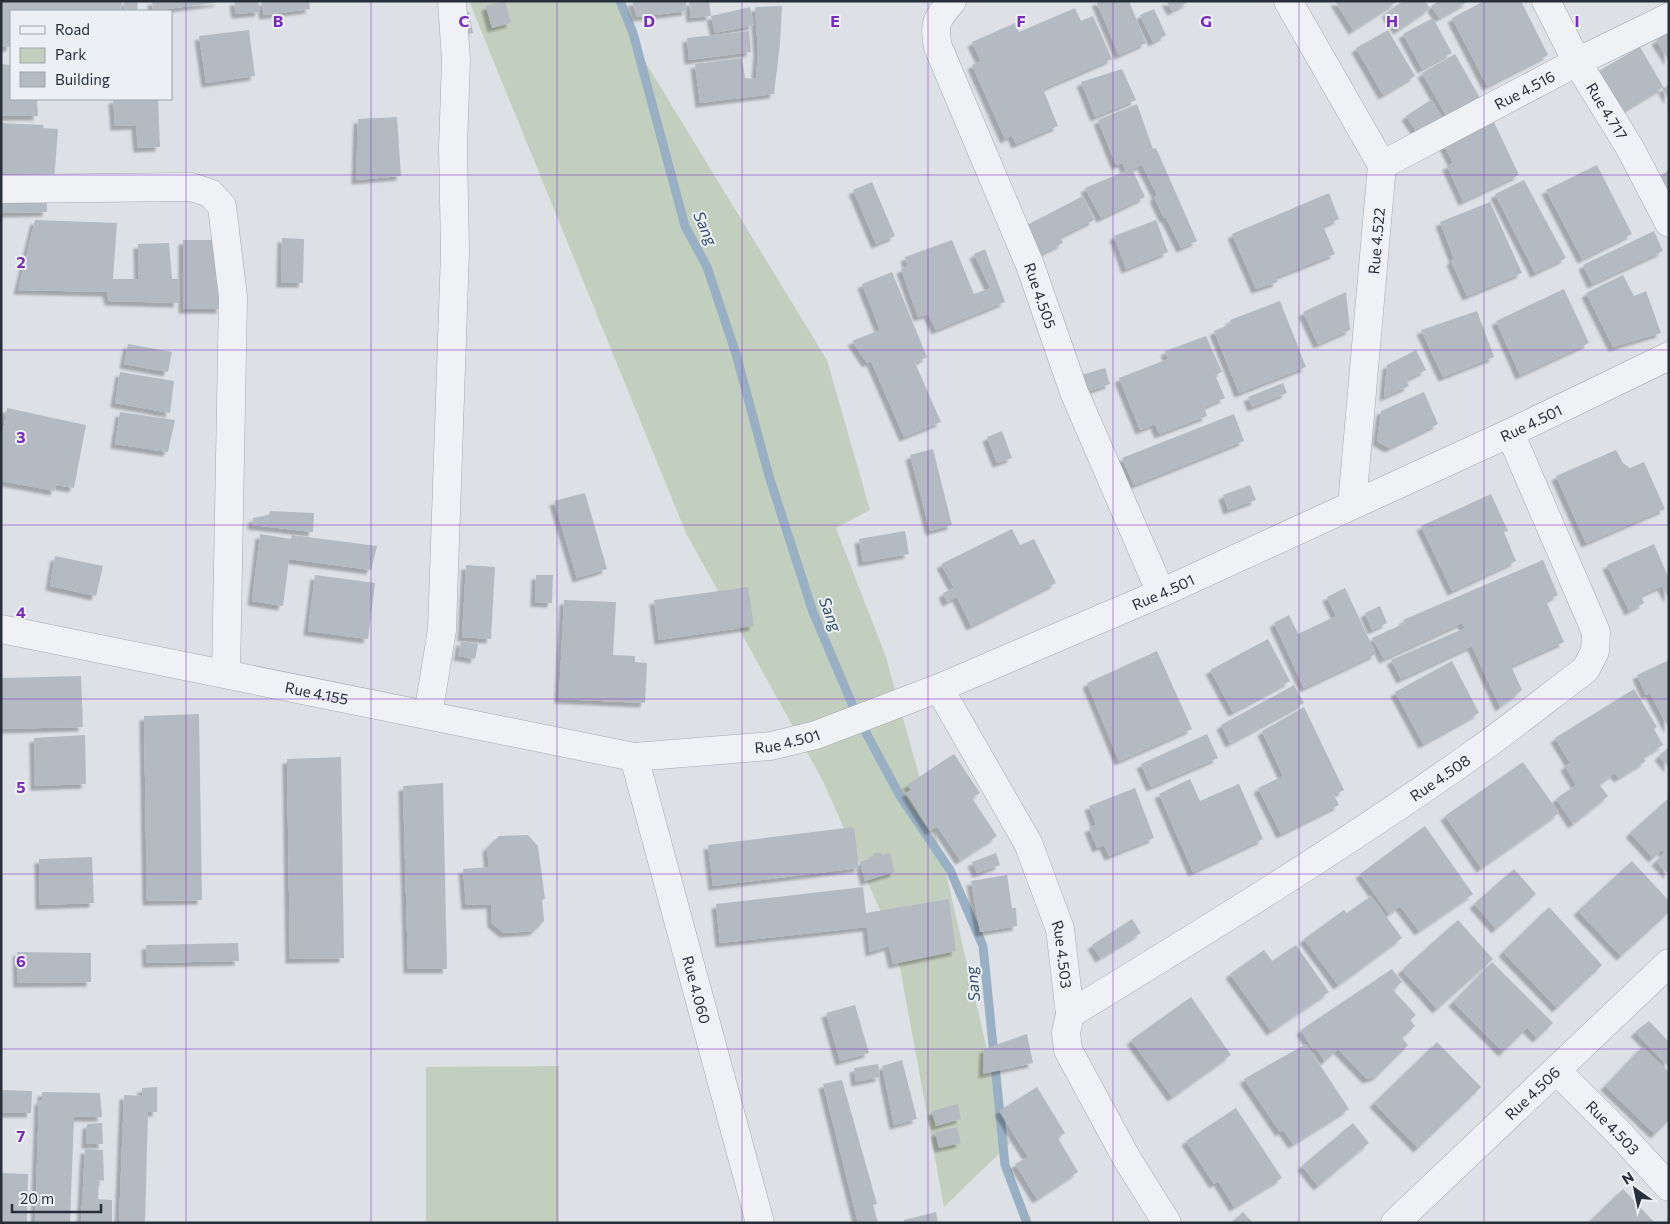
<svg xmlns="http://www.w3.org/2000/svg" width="1670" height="1224" viewBox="0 0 1670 1224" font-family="Commissioner,sans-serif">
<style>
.green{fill:#c3cfbe}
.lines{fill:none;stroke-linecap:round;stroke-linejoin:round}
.stream{stroke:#99b0c4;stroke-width:9}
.building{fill:#b4bac2;filter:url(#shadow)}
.minor-casing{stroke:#a3a8af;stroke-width:29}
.tertiary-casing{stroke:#a3a8af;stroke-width:29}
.minor{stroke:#eff1f5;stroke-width:28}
.tertiary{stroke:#eff1f5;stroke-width:28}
.grid{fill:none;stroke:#7b2cbf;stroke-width:1;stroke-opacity:0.55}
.labels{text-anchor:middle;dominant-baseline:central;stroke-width:4;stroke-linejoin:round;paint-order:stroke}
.street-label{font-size:15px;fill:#272f3b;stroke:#ecf0f4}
.water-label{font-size:16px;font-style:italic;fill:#34506d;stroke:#ecf0f4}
.grid-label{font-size:16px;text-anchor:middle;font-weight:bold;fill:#7b2cbf;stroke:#ecf0f4;stroke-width:4;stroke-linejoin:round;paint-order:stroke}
</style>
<defs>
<filter id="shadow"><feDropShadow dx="-4.5" dy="4.5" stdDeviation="1" flood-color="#0004"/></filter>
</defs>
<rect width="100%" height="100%" fill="#dde1e6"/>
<path class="green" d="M469 1H624L630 37 827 360 870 510 836 528 886 657 944 865 1009 1144 944 1207 896 946 823 781 686 533Z
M559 1066V1223H426V1067Z"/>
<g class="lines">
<path class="stream" d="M620 1 633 33 685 226 707 267 736 354 769 476 813 612 858 718 900 796 950 870 983 946 1005 1165 1027 1223"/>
</g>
<path class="building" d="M1 1H122L121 11H11V47H1Z
M124 1H138L137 11H123Z
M152 1H219V2L153 11Z
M234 1H258L260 12 236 14Z
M261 1H309L310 9 264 15Z
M505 1 511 23 492 28 486 6Z
M632 1H686L687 11 637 17Z
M689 1H709L711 16 691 18Z
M1096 1H1129L1146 43 1119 55Z
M1166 1H1190L1172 11Z
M1335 1H1398L1353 30Z
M1403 1H1425L1430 8 1398 30 1386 13Z
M1439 1H1469L1439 18 1431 6Z
M1484 1H1521L1548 55 1487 86 1452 18Z
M782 6 780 44 774 94 700 103 695 64 742 58 745 78 756 79 758 51 755 7Z
M750 7 754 25 715 33 711 16Z
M1075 8 1081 21 1093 16 1112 59 1043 89 1058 126 1016 144 1012 135 1005 139 972 65 981 61 972 42 1015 23 1019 32Z
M1154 9 1166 35 1153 42 1140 15Z
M469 12 473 33 461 35 457 14Z
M1433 18 1452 53 1422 69 1403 34Z
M249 30 255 76 206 83 199 36Z
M1388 30 1415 76 1383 95 1356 48Z
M749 31 751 52 689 60 687 38Z
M1669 32V61L1656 40Z
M1640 47 1664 88 1669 85V100L1662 88 1615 116 1592 75Z
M1455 54 1480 98 1447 117 1422 73Z
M1 64 11 65V99H37L38 116H1Z
M1122 69 1136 100 1095 117 1081 82Z
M113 99H158L160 147 138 148 136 125 115 126Z
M1431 100 1443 118 1418 134 1406 116Z
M1137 104 1153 149 1156 148 1197 241 1181 248 1166 218H1164L1154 197 1157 195 1142 165 1132 169 1145 197 1101 218 1085 188 1126 171 1123 163 1116 165 1098 120Z
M397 117 401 176 356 180 358 119Z
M1493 120 1519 175 1463 201 1447 166 1453 163 1444 145Z
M1 123 44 125 43 128 58 129 54 182 1 183Z
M1597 165 1632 234 1582 259 1546 190Z
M1669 170V194L1658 177Z
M1524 180 1566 258 1535 273 1495 194Z
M872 182 895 236 876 244 853 190Z
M1 192H47V212L1 213Z
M1329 193 1339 219 1323 226 1335 254 1276 277 1278 282 1256 289 1232 234Z
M1083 196 1094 220 1060 237 1063 243 1041 254 1027 225Z
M1490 202 1522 273 1467 296 1451 261 1454 259 1440 222Z
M35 220 117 223 113 279H139L138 244 169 243 172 279H178V303L109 301 107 292 18 290Z
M1156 220 1168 252 1126 269 1114 236Z
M1654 231 1663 251 1592 284 1583 265Z
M282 238 304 239 303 283H281Z
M183 240H220L221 309H183Z
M952 240 974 294 990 288 974 254 985 249 1005 302 936 330 928 314 918 317 901 269 908 266 905 257Z
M892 272 927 357 915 363 941 422 904 437 871 361 867 363 852 341 880 330 862 284Z
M1623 275 1634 296 1646 291 1661 333 1613 347 1586 293Z
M1564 289 1589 343 1520 375 1496 321Z
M1346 292 1350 330 1318 344 1303 312Z
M1280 301 1306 367 1239 393 1214 331 1231 324 1230 320Z
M1477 311 1494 357 1443 377 1421 330Z
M1206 336 1222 372 1215 375 1225 398 1204 407 1207 416 1159 434 1155 424 1140 430 1119 378 1168 359 1165 351Z
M128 344 172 352 168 372 124 364Z
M1416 350 1426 370 1406 380 1409 386 1384 397 1387 365Z
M1105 368 1110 384 1081 394 1075 377Z
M120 372 174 381 170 413 115 403Z
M1283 383 1287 393 1252 407 1248 397Z
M1424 392 1438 424 1389 448 1377 441 1381 411Z
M7 408 86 425 74 488 56 485 55 491 1 481V442Z
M120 412 175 420 168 452 115 444Z
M1234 414 1244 441 1134 485 1122 458Z
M1002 431 1012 458 997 463 987 437Z
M933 449 952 525 930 531 910 455Z
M1616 450 1623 463 1630 468 1644 462 1665 509 1586 543 1556 476Z
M1250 485 1256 500 1228 510 1223 495Z
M585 493 607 569 577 578 554 501Z
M1491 494 1508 531 1504 532 1516 561 1452 591 1421 526Z
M270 511 314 513 313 532 252 525 253 518 269 515Z
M1012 529 1020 545 1034 539 1056 583 971 626 957 597 947 602 943 593 954 588 941 564Z
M905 531 909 554 863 562 859 539Z
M260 534 291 539 292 535 377 546 371 570 289 559 283 606 252 601Z
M1654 544 1669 579V599L1662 586 1641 595 1644 603 1629 611 1607 565Z
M55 556 103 566 96 596 50 586Z
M1543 560 1558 595 1546 601 1564 642 1511 666 1522 690 1500 707 1472 646 1401 679 1391 660 1465 628 1462 623 1384 659 1372 638 1405 623 1403 620Z
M466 565 495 567 491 639 462 637Z
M315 575 375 583 368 639 308 631Z
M536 575H553L552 603 535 602Z
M748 587 754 626 659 640 654 600Z
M1345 588 1376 654 1304 688 1274 623 1289 615 1298 634 1336 616 1327 597Z
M564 600 616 602 613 655 635 656V662L647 663 645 703 559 699Z
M1380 606 1387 623 1372 630 1365 613Z
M1268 639 1290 681 1233 712 1210 670Z
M461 641 478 644 475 659 458 656Z
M1157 651 1192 729 1119 761 1087 683Z
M1669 660V729L1650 693 1646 695 1637 675Z
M1452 661 1479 713 1423 744 1395 692Z
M81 676 83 727 1 729V678Z
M1294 685 1304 703 1230 743 1221 725Z
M1634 689 1657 727 1654 729 1663 745 1643 757 1646 761 1618 778 1615 773 1599 784 1608 796 1573 824 1556 799 1576 785 1565 766 1570 763 1555 738Z
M1304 707 1344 790 1334 795 1339 805 1281 834 1258 788 1283 776 1262 731Z
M199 714 202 900 147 901 144 716Z
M1207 734 1218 758 1151 787 1141 764Z
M85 735 86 784 35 786 34 738Z
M1669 747V768L1659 756Z
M954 754 980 793 972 798 997 836 960 860 937 826 930 831 906 793 911 790 907 785Z
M341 757 344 958 290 959 287 759Z
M1523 762 1559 813 1481 868 1445 816Z
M1190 779 1200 801 1239 784 1263 839 1193 872 1159 794Z
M443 783 447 969H408L403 786Z
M1135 788 1154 838 1109 856 1104 845 1097 848 1089 828 1096 825 1089 806Z
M1669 798V875L1656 861 1665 853 1662 850 1653 858 1630 833Z
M1425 826 1473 894 1419 931 1400 906 1389 914 1360 874Z
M854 827 859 868 713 886 708 845Z
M528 835 538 846 545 899 542 900 544 921 534 931 504 933 492 923 491 904 466 905 463 869 489 867 487 848 499 836Z
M881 852 882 855 890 853 895 872 865 881 860 862 874 857 873 854Z
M996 853 1000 865 977 873 972 862Z
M92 857 94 903 40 905 39 859Z
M1632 861 1669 901V912L1621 956 1578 911Z
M1514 869 1536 894 1496 929 1474 904Z
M1007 875 1012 908H1016L1017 926 980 932 971 881Z
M863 887 866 913 949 899 956 951 893 964 889 946 870 952 867 927 720 943 716 904Z
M1371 896 1402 938 1338 985 1304 939 1344 910 1347 913Z
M1549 907 1602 965 1557 1008 1503 952Z
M1132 919 1141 933 1100 958 1092 945Z
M1458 920 1493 959 1437 1009 1402 970Z
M238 943 239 961 147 963 146 945Z
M1296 945 1329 992 1271 1031 1230 974 1264 950 1272 961Z
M17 952 91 953V982L18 983Z
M1492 962 1553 1023 1537 1038 1527 1028 1503 1052 1453 1002Z
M1392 969 1402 982 1393 990 1416 1015 1410 1020 1415 1026 1402 1038 1408 1045 1377 1076 1367 1079 1338 1049 1325 1061 1316 1048 1313 1050 1301 1030Z
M1191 997 1231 1055 1172 1097 1131 1040Z
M855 1005 869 1053 840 1061 826 1013Z
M1649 1021 1669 1042V1067L1635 1032Z
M1027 1034 1033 1063 983 1074 984 1049Z
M1437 1042 1481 1087 1418 1148 1374 1103Z
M1306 1044 1349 1109 1293 1144 1283 1130 1280 1132 1244 1079Z
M1642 1047 1669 1072V1120L1655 1134 1605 1086Z
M902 1060 917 1119 894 1125 882 1066Z
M878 1064 880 1077 856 1082 854 1068Z
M842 1080 877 1204 873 1205 878 1223H858L823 1084Z
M157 1087V1112H148L145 1223H119L124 1095 142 1096V1088Z
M1037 1087 1065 1133 1058 1138 1078 1172 1037 1199 1015 1164 1028 1157 999 1111Z
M1 1090 32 1091 31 1113H1Z
M42 1092 100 1093 102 1117H74L70 1223H35L39 1100H42Z
M958 1104 961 1119 936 1126 932 1111Z
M1236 1108 1282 1178 1234 1207 1218 1181 1214 1184 1186 1141Z
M102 1123 103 1144H86L87 1124Z
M1353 1123 1369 1143 1318 1186 1302 1166Z
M957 1127 961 1143 939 1148 935 1132Z
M85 1149 103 1150 104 1181 99 1180 98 1199 112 1200V1223H81Z
M1 1173 28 1174 27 1223H1Z
M1623 1189 1655 1223H1588Z
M936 1212 938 1223H905L904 1220Z
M1243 1212 1253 1223H1231Z"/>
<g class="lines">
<g class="minor-casing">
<g id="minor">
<path id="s1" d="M952 1C937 19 933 23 938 47L1030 265 1074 392 1161 593"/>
<path d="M1288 1 1382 165 1352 505"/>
<path id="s2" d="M1546 1 1577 62 1630 148 1669 223"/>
<path id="s3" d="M1382 165 1577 62 1669 17"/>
<path d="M1 189 191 187 210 193 222 206 233 297 226 674"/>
<path id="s4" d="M939 688 1028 843 1060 929 1070 1014 1066 1033 1068 1050 1127 1159 1167 1223"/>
<path d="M428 715 442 630 455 252 453 148 456 60 452 1"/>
<path id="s5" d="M1070 1014C1207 930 1344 846 1475 753 1513 726 1549 697 1586 669L1595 651 1596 632 1510 433"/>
<path id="s6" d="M1556 1070 1620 1134 1669 1187"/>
<path id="s7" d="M1395 1223 1669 963"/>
</g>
</g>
<g class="tertiary-casing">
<g id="tertiary">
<path id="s8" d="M1 629 634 757 771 746 816 735 939 688 1161 593 1510 433 1669 356"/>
<path id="s9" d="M634 757 760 1223"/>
</g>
</g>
<use href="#minor" class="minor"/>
<use href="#tertiary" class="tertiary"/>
</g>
<path class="grid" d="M186 1V1223M371 1V1223M557 1V1223M742 1V1223M928 1V1223M1113 1V1223M1299 1V1223M1484 1V1223M1 175H1669M1 350H1669M1 525H1669M1 699H1669M1 874H1669M1 1049H1669"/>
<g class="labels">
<g class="street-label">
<text stroke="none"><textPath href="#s3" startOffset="161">Rue 4.516</textPath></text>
<text stroke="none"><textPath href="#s2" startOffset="126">Rue 4.717</textPath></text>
<text transform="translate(1376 241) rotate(-85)">Rue 4.522</text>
<text stroke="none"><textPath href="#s1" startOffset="320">Rue 4.505</textPath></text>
<text stroke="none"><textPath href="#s8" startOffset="1610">Rue 4.501</textPath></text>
<text stroke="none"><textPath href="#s8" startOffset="1205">Rue 4.501</textPath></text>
<text stroke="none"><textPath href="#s8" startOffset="322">Rue 4.155</textPath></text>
<text stroke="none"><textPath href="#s8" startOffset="800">Rue 4.501</textPath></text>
<text stroke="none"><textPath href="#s5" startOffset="439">Rue 4.508</textPath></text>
<text stroke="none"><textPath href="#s4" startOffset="296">Rue 4.503</textPath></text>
<text stroke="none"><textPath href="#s9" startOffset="241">Rue 4.060</textPath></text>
<text stroke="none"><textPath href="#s7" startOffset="189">Rue 4.506</textPath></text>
<text stroke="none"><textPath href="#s6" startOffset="81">Rue 4.503</textPath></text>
</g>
<g class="water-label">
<text transform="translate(706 228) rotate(66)">Sang</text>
<text transform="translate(831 614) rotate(69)">Sang</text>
<text transform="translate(972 984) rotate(-96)">Sang</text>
</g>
</g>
<g class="grid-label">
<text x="278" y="27">B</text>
<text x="464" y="27">C</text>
<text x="649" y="27">D</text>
<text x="835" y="27">E</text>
<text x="1021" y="27">F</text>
<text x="1206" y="27">G</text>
<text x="1392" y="27">H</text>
<text x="1577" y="27">I</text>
<text x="21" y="268">2</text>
<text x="21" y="443">3</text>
<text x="21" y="618">4</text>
<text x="21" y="793">5</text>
<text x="21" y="967">6</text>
<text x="21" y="1142">7</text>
</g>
<rect width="1670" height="1224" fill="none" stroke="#272f3b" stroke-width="5"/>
<rect x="10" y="10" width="162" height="90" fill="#ecf0f4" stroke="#9da3aa"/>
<rect x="20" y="26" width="25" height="8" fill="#eff1f5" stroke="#9da3aa"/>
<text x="55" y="35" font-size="15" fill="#272f3b">Road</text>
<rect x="20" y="48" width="25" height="15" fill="#c3cfbe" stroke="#9da3aa"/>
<text x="55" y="60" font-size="15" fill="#272f3b">Park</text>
<rect x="20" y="72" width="25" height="15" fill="#b4bac2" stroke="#9da3aa"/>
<text x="55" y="85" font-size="15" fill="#272f3b">Building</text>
<g transform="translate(1635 1189) rotate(327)" stroke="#ecf0f4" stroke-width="4" paint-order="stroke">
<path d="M0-4L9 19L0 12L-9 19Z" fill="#272f3b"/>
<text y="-8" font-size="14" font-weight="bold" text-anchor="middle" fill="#272f3b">N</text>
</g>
<path d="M12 1204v8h89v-8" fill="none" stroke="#272f3b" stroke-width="2.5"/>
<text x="20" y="1204" font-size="15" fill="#272f3b" stroke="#ecf0f4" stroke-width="4" paint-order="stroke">20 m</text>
</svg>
